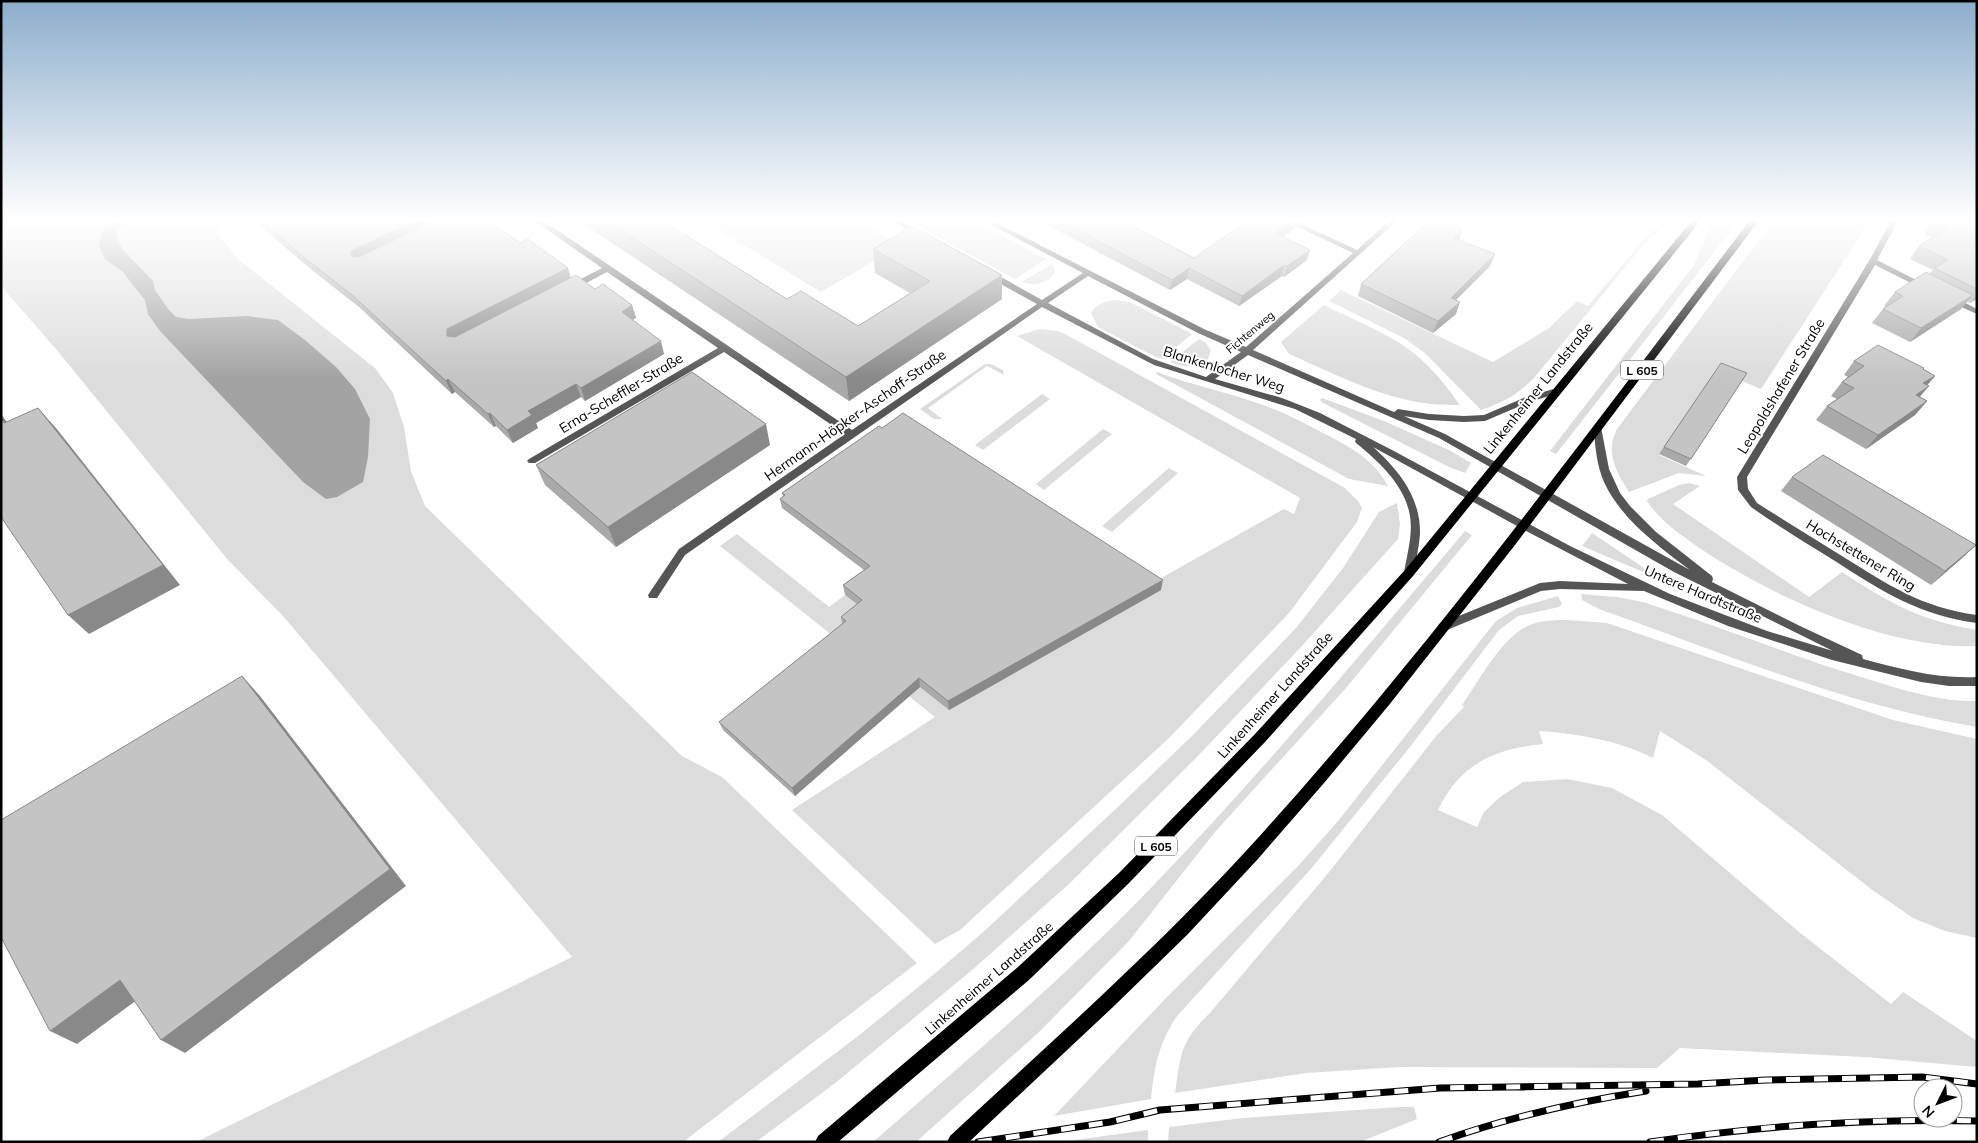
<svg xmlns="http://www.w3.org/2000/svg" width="1978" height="1143" viewBox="0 0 1978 1143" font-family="Mulish,sans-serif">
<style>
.green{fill:#dcdcdc}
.water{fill:#a3a3a3}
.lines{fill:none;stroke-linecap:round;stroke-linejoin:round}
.minor{fill:#555;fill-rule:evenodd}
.primary{fill:#000;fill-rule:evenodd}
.rail-casing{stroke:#000;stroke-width:7}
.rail{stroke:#fff;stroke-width:5;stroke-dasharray:14;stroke-linecap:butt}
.wall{fill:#a9a9a9}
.shaded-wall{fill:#898989}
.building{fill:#c4c4c4;stroke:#898989}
.labels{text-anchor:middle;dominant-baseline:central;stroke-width:4;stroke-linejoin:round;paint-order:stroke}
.far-street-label{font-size:11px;fill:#000;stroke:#fff}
.shield{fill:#fff;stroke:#4c4c4c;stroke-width:1}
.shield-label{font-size:12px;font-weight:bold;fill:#000}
.street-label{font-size:14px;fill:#000;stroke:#fff}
</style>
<rect width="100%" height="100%" fill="#fff"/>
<path class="green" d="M1 219H215L221 237 238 259 375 368 393 393 404 427 411 471 425 506 682 756 722 777 917 963 683 1142H196L572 957 283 616 228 560 56 349 1 286Z
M701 219H855L901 245 821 292Z
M904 219H970L1046 259 1015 279Z
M1664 219H1679L1654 235 1640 249 1534 378C1516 396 1504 402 1481 410L1426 354 1404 338 1329 301 1341 290 1493 362 1549 328 1577 301 1588 306 1653 229H1656Z
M1716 219H1740L1556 454 1550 451 1694 265 1706 236Z
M1775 219H1871L1761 389 1716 370 1659 455 1706 476 1679 473 1629 492C1616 472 1605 452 1617 429Z
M1053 263 1055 272C1049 283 1034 287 1022 282Z
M1117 300 1130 302 1192 334 1162 359 1154 356 1098 327 1091 313C1097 303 1106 301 1117 300Z
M1324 305C1357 322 1398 336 1425 363 1438 375 1449 390 1460 405 1395 407 1347 379 1289 354L1281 342Z
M1039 329 1057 331 1065 334 1345 488 1358 501 1362 508 1357 522 1289 613 1169 738 960 930 935 944 792 810 935 717 720 546 737 534 829 607 845 595 864 609 1154 582 1284 509 1294 514 1300 498 1017 336Z
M1199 339 1206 343 1211 351 1207 361C1194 369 1184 367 1170 362Z
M985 364H991L1003 370 1004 375 987 366 928 408 942 419H934L920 409Z
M1157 372C1194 386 1232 393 1268 407 1288 414 1308 425 1327 435 1352 448 1374 460 1388 486L1349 479 1156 374Z
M1042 394 1050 399 983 450 975 445Z
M1322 398 1384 421 1449 450 1471 463 1465 473 1449 467 1323 403 1320 400Z
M1103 429 1112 434 1044 490 1036 484Z
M1169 468 1178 473 1112 532 1102 526Z
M1689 483 1700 486 1673 504 1809 597 1842 572C1890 603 1918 620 1977 630V646C1889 650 1773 597 1701 549 1682 536 1660 521 1647 501L1648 499 1679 485Z
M1397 503 1400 524 1398 539 1301 647 1197 757 1069 884 971 971 834 1084 756 1142H718L862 1033 933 975 981 934 1120 805 1194 734 1296 628 1343 568 1379 512Z
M1465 531 1472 535 1346 688 1215 832 1129 941 1038 1033 916 1142H873C967 1060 1062 980 1148 891 1259 776 1362 653 1465 531Z
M1592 533 1662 580 1582 546Z
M1581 594 1617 597 1643 602C1716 625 1786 654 1858 676 1896 688 1937 702 1977 701V727C1846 705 1723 653 1599 609L1582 600Z
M1558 596 1562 604 1559 607 1518 616 1499 630 1410 747 1310 870 1178 1015C1159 1041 1154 1068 1151 1099L1054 1116 1167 997 1298 866 1338 821 1496 621 1517 608Z
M1568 620 1607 623 1893 720 1977 739V938L1945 931 1913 918 1871 889 1706 760 1660 731 1653 758C1617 740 1579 734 1539 731L1543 744C1494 749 1460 764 1438 810L1477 827 1484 812 1500 797 1523 782 1567 779 1612 788 1662 815 1799 932 1891 1004 1903 992 1977 1041V1067L1864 1057 1680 1048 1657 1068 1399 1067 1306 1073 1175 1093C1181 1054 1180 1042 1209 1014L1330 871 1437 735 1464 707 1462 705C1479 681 1502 636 1530 625 1542 620 1555 620 1568 620Z
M1399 1107H1414L1417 1119 1360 1142H1168L1169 1127 1243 1118Z
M1148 1130V1142H1060Z"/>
<path class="water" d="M116 219 125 224 117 230 116 235 123 250 153 281 155 290 169 310 176 317 189 319 247 316 278 320 305 340 336 367 355 389 370 419 368 457 363 482 337 497 326 499 303 482 160 331 148 314 145 300 136 289 123 272 105 259 99 245 101 233 106 226Z"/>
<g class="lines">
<path class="minor" d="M532 219H541L852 430 1037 304 988 277V273H994L1042 300 1083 273 980 219H989L1204 329 1246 347 1353 253 1281 219H1291L1357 250 1391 219H1399L1253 350 1394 412 1398 409 1429 414 1464 416 1484 415 1526 397 1557 388 1560 389 1561 391 1560 393 1532 401 1485 421 1464 422 1429 420 1404 416 1445 434 1690 570C1658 546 1621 519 1604 482 1597 466 1595 447 1594 429L1595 427H1601L1609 469 1620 493 1630 506 1656 532 1712 576 1713 579 1712 582 1800 626 1862 655 1863 659C1901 669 1937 679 1977 677V686H1949L1921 682 1832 660 1728 626 1644 591 1560 589 1541 591 1447 630H1439L1438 627 1439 624 1540 583 1560 581 1628 584 1528 532 1373 447C1399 470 1421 498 1420 534 1419 547 1416 560 1414 573L1413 576H1405L1404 573C1407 554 1413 535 1410 516 1405 485 1379 462 1356 443L1355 441 1356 439 1295 409 1154 365 1042 307 685 555 657 598H649L648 595 679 549 845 434 724 352 535 463H529L527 461 529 459 718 348 607 272 575 289H569V285L602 268ZM1088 276 1198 333 1241 352 1206 377 1153 359 1048 303ZM1248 355 1439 438 1674 572 1833 651 1767 631 1670 594 1570 546 1392 450 1320 413 1282 398 1215 379Z
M889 219H898L924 234 923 236H917Z
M1892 219H1899L1877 260 1928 286 1927 288H1921L1875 265 1747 477 1748 489 1757 503C1785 521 1813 538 1842 556 1887 584 1922 608 1977 615V623C1921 616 1881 591 1835 561 1806 543 1778 526 1751 507L1738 490 1737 477 1869 261Z
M1950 298H1956L1977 309V314L1950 302Z"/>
<path class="primary" d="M1693 219H1702L1413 576 1265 742 1129 883 1030 979 838 1142H815L818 1136 1018 967 1119 873 1255 734 1405 570Z
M1751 219H1760L1515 545 1389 705 1324 783 1257 860 1187 935 1113 1007 969 1142H947L950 1136C1050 1043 1153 952 1246 851 1428 652 1587 433 1751 219Z"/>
<g class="rail-casing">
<path id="rail" d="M978 1142 1110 1122 1160 1110 1440 1088 1698 1084 1766 1080 1922 1077 1977 1084
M1439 1142C1506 1118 1575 1102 1646 1091
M1650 1142C1759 1126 1867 1118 1977 1121"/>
</g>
<use href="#rail" class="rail"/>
</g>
<path class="wall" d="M487 219 571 278 632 305 636 318 633 320 664 354 585 401 581 397 536 423 538 428 513 443 496 426 494 427 455 392 452 394 359 307 313 271 253 220Z
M576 219H660L787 299 858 326 910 293 875 273 873 249 1002 299 849 401Z
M1036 219H1132L1127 223 1194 258 1250 219H1307L1303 222 1297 220 1295 228 1282 237 1307 260 1284 277 1282 276 1239 306 1187 279 1170 290Z
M1539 219H1548L1546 222Z
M1977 219V299L1970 303 1967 302 1961 309 1910 342 1872 323 1883 309 1886 307 1884 306 1895 292 1929 274 1933 270 1910 259 1919 246 1932 238 1924 234 1933 221Z
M1459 240 1495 254 1490 266 1456 300V314L1433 333 1358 296 1361 284Z
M1854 361 1923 369 1935 376 1927 385 1920 397 1927 401 1915 415 1866 449 1816 420 1827 406 1837 399 1831 396 1842 382 1848 377 1844 375Z
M1721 363 1731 398 1686 466 1659 454Z
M770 445 616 547 545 485 536 465Z
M1792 477 1976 545 1961 559 1931 585 1781 491Z
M782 493 1161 590 949 710 920 687 795 796 723 730 719 722 842 624 841 617 857 604 845 595 843 585 864 570 782 508 780 499 783 496Z"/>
<path class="shaded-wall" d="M418 219H451L357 264 351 256V251Z
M1118 219H1132L1117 229Z
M1295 219H1297L1295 228 1273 244 1275 233Z
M1463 229 1459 240 1454 238Z
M1310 250 1307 260 1284 277 1287 266Z
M1495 254 1490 266 1447 309 1451 298Z
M1284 265 1282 276 1239 306 1242 296Z
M568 268 572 281 453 342 447 336V329Z
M1189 268 1187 279 1170 290 1172 280Z
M1002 275V299L849 401 846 377Z
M1973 295 1961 309 1910 342 1921 328Z
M1977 295V299L1970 303Z
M1460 302 1456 314 1433 333 1438 321Z
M632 305 636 318 626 324 622 312Z
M661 341 664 354 585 401 581 388Z
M1935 376 1923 390V383Z
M448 379 455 392 452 394 446 381Z
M576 384 581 397 536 423 538 428 513 443 507 430 528 411Z
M1929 386 1917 400 1916 395Z
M1927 401 1915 415 1866 449 1878 435Z
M38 408 56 428 180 585 89 634 68 615Z
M490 413 496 426 494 427 488 414Z
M1 414 23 444 4 423 1 419Z
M766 424 770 445 616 547 608 527Z
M1976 545 1961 559 1931 585 1945 571Z
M1163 580 1161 590 949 710 948 701Z
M242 676 260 696 406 886 185 1053 161 1040Z
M919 678 920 687 795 796 792 788Z
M120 980 145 994 77 1044 50 1031Z"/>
<path class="building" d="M260 219H418L351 251V256L359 257 438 219H487L520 243 528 239 568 268 447 329V336L455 337 576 275 595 289 603 284 632 305 622 312 661 341 581 388 576 384 528 411 532 415 507 430 490 413 488 414 448 379 446 381 352 295 306 259Z
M604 219H660L787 299 801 291 858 326 930 281 873 249 912 226 1002 275 846 377Z
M1056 219H1119L1194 258 1250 219H1295L1275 233 1310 250 1287 266 1284 265 1242 296 1189 268 1172 280Z
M1431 219H1440L1463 229 1454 238 1495 254 1451 298 1460 302 1438 321 1361 284Z
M1936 219H1977V289L1934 268 1948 260 1919 246 1948 228 1933 221Z
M1926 272 1973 295 1921 328 1883 309 1903 296 1895 292Z
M1878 345 1924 368 1923 369 1935 376 1923 383 1929 386 1916 395 1927 401 1878 435 1827 406 1854 388 1842 382 1864 366 1854 361Z
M1721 363 1747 373 1691 459 1664 447Z
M692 372 766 424 608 527 536 465Z
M38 408 163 565 68 615 1 517V419L4 423Z
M903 413 1163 580 948 701 919 678 792 788 719 722 846 621 841 617 862 600 843 585 870 566 780 499 785 495 782 493 879 426 882 428Z
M1823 455 1976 545 1945 571 1792 477Z
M242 676 390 869 161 1040 120 980 50 1031 1 937V820Z"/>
<linearGradient id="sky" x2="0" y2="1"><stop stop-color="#8cadcc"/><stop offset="0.58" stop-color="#fff"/><stop offset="1" stop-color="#fff" stop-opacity="0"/></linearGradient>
<rect width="1978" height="379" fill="url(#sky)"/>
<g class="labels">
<g class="far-street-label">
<text transform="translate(1250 332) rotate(-40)">Fichtenweg</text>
</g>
<g class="shield">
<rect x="1621" y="360.5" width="42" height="19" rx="4"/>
<rect x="1135" y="836.5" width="42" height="19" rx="4"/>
</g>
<g class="shield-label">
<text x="1642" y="370">L 605</text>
<text x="1156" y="846">L 605</text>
</g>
<g class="street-label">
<text transform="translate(1224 369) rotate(17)">Blankenlocher Weg</text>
<text transform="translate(1781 386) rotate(-59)">Leopoldshafener Straße</text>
<text transform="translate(1538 388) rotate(-51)">Linkenheimer Landstraße</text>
<text transform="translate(621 393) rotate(-31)">Erna-Scheffler-Straße</text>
<text transform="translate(855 415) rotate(-35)">Hermann-Höpker-Aschoff-Straße</text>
<text transform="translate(1861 555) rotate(31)">Hochstettener Ring</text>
<text transform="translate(1703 594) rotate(23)">Untere Hardtstraße</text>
<text transform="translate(1275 695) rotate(-48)">Linkenheimer Landstraße</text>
<text transform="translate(989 978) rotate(-41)">Linkenheimer Landstraße</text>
</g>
</g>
<rect width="1978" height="1143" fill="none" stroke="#000000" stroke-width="5"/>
<g transform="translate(1938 1103) rotate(228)"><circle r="24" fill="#ffffff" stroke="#999999"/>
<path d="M0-4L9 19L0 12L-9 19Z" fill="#000000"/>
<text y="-8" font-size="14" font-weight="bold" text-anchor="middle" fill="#000000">N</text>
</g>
</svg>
